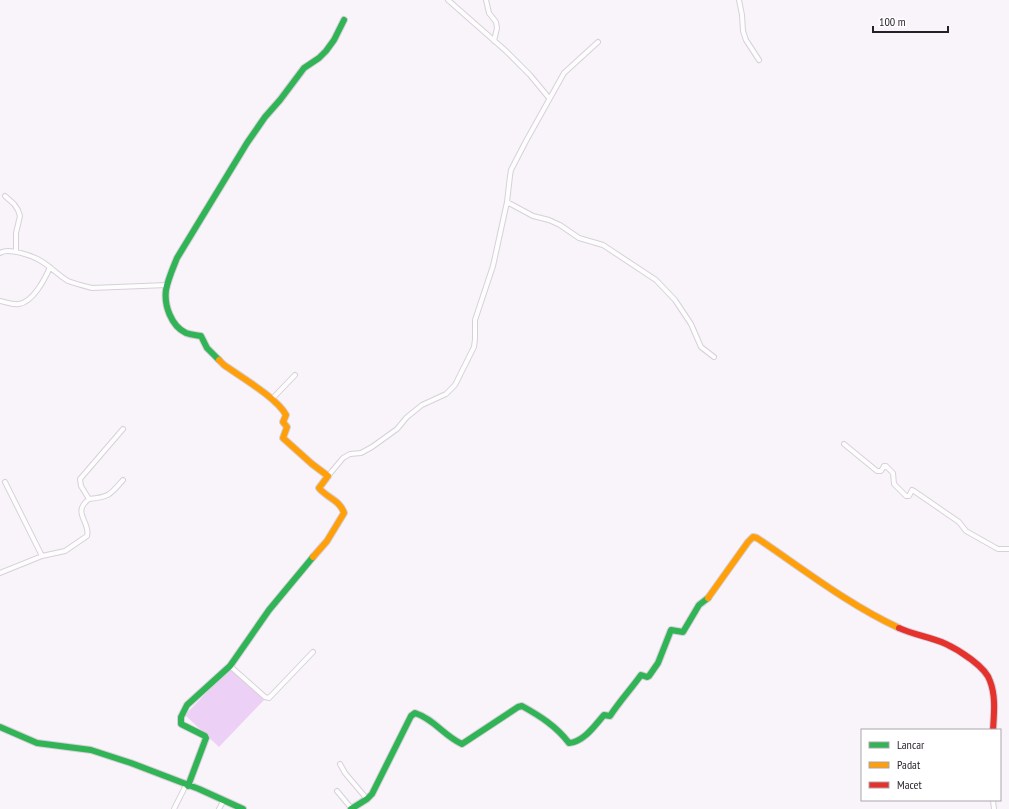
<svg xmlns="http://www.w3.org/2000/svg" width="1009" height="809" viewBox="0 0 1009 809" font-family="'PT Sans Narrow',sans-serif">
<style>
.park{fill:#edd0f6}
.lines{fill:none;stroke-linecap:round;stroke-linejoin:round}
.street-casing{stroke:#d7d0d9;stroke-width:6}
.fast-casing{stroke:#d7d0d9;stroke-width:8}
.slow-casing{stroke:#d7d0d9;stroke-width:8}
.jam-casing{stroke:#d7d0d9;stroke-width:8}
.street{stroke:#fefdfe;stroke-width:4}
.fast{stroke:#30b455;stroke-width:6}
.slow{stroke:#ff9f0a;stroke-width:6}
.jam{stroke:#e5322d;stroke-width:6}
</style>
<rect width="100%" height="100%" fill="#f9f4fa"/>
<path class="park" d="M230 668 264 700 219 747 185 715Z"/>
<g class="lines">
<g class="street-casing">
<path id="street" d="M448 0 506 51 530 75 549 98
M486 0 489 13 496 22 497 28 494 41
M739 0 742 15 743 31 746 40 759 60
M5 196 14 204 18 210 20 216 16 233V251
M507 202 533 216 549 220 560 225 579 238 603 245 656 280 675 300 691 324 701 347 714 357
M0 253C8 247 33 256 41 261 51 267 58 275 68 281 76 284 84 286 92 288L167 285
M0 301C6 302 12 305 19 304 33 302 45 279 50 267
M272 399 295 375
M844 444 877 471H881L884 466H886L893 473 894 484 906 496H909L912 490 914 491 959 522 966 531 998 549H1009
M328 476 343 458 350 454 361 453 372 447 397 429 407 417 422 405 446 394 455 385 474 347 475 339V320L493 266 507 202 510 176 511 170 526 141 564 73 598 42
M5 482 42 556
M89 499 81 486 80 479 123 429
M0 573 42 556 65 551 87 536C91 522 71 513 89 499 109 497 110 495 123 480
M230 666 265 697 269 698 313 652
M340 764 345 773 367 799
M337 791 352 809
M993 800 994 809
M174 809 186 785
M219 809 224 800"/>
</g>
<g class="fast-casing">
<path id="fast" d="M219 360 207 348 201 336C196 335 191 335 186 333 171 326 164 305 166 290 168 279 173 268 177 258L247 143 265 117 280 100 304 68 319 58 326 51 334 40 344 20
M0 727 37 743 91 750 131 763 199 789 243 809
M188 786 206 738 205 736 181 724V717L187 705 230 666 269 610 313 557
M351 809 367 799 372 794 411 716 415 713C434 719 444 736 462 744L518 707 522 706C540 716 556 726 569 743 584 742 595 725 604 715L610 716C619 702 631 689 641 675L647 677 649 676 658 663 671 630 683 632 699 605 708 598"/>
</g>
<g class="slow-casing">
<path id="slow" d="M219 360 224 365C241 377 277 398 286 415L283 422 287 427 283 438 312 464 328 476 319 488C327 498 340 500 344 513L327 541 313 557
M708 598 748 542 753 537 757 538C803 569 849 605 899 628"/>
</g>
<g class="jam-casing">
<path id="jam" d="M899 628C914 635 931 637 946 644 959 650 986 667 990 681 996 696 994 714 993 730"/>
</g>
<use href="#street" class="street"/>
<use href="#fast" class="fast"/>
<use href="#slow" class="slow"/>
<use href="#jam" class="jam"/>
</g>
<rect x="861" y="729" width="140" height="72" fill="#ffffff" stroke="#a9a5aa"/>
<rect x="869" y="742" width="20" height="6" fill="#30b455" stroke="#a9a5aa"/>
<text x="897" y="749" font-size="12" fill="#271f2a">Lancar</text>
<rect x="869" y="762" width="20" height="6" fill="#ff9f0a" stroke="#a9a5aa"/>
<text x="897" y="769" font-size="12" fill="#271f2a">Padat</text>
<rect x="869" y="782" width="20" height="6" fill="#e5322d" stroke="#a9a5aa"/>
<text x="897" y="789" font-size="12" fill="#271f2a">Macet</text>
<path d="M873 26v6h75v-6" fill="none" stroke="#271f2a" stroke-width="2"/>
<text x="879" y="26" font-size="12" fill="#271f2a" stroke="#ffffff" stroke-width="3" paint-order="stroke">100 m</text>
</svg>
